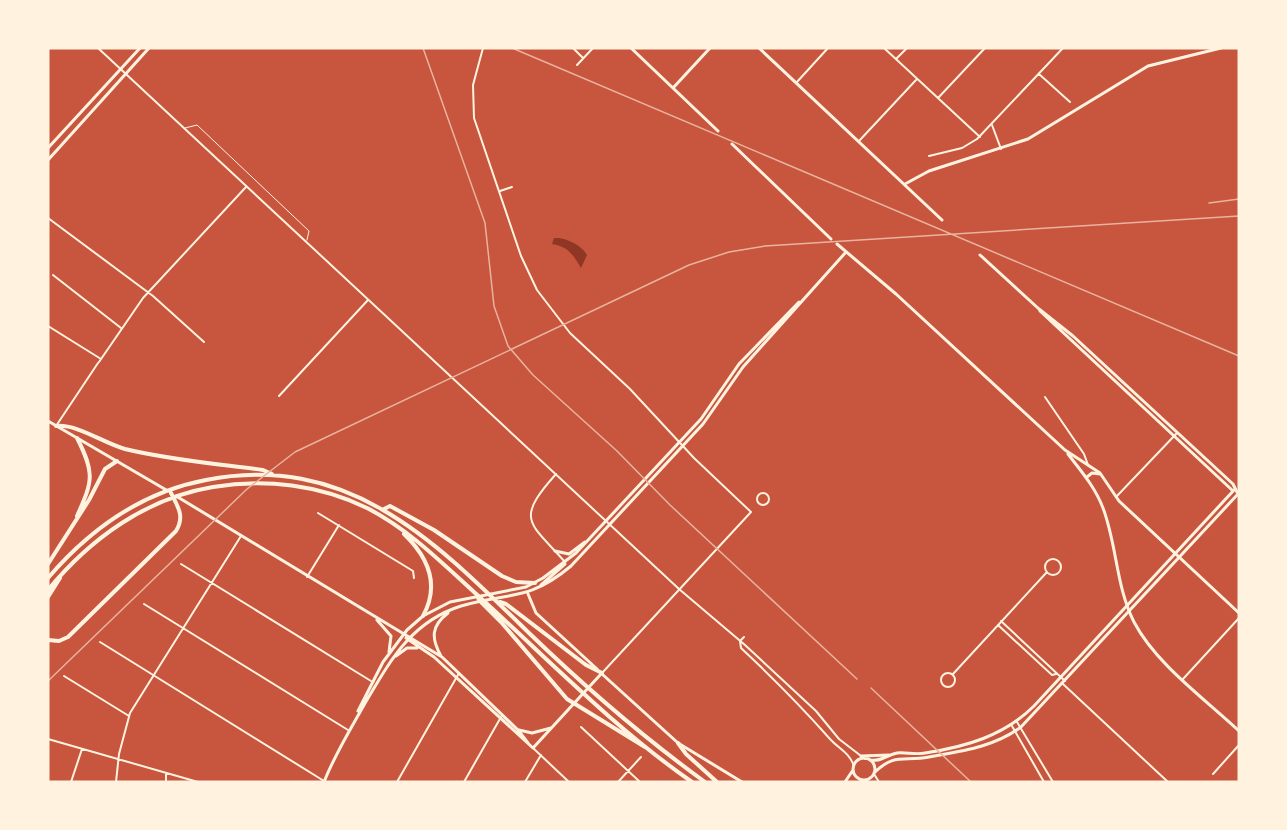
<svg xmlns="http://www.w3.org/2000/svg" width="1287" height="830" viewBox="0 0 1287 830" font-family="'Work Sans',sans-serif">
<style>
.water{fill:#8f3625}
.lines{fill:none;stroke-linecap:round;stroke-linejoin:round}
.service{stroke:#fff3e0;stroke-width:1}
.minor{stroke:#fff3e0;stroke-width:2}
.tertiary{stroke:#fff3e0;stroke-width:2}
.secondary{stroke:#fff3e0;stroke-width:3}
.primary{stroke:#fff3e0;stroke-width:3}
.motorway{stroke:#fff3e0;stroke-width:4}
.rail{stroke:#e9b49f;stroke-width:1.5}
</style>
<rect width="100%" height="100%" fill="#c8553d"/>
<path class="water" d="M554 238C565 237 582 245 587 255L581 268C572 253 568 247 552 244Z"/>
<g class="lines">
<path class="service" d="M185 128 197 125 309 231 307 240"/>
<path class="minor" d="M483 48 473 85 474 118 521 256 537 290 570 333 630 389 694 458 751 512 602 673
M573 48 583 58
M884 48 980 137
M896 59 907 48
M577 65 593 48
M1039 74 1070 102
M796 83 828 48
M938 98 985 48
M992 125 1001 149
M859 141 916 80
M929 156 962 148 977 139 1063 48
M500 191 512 187
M48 218 153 296 204 342
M53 275 121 328
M48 326 101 359
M1239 337V340
M99 362 143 298 246 187
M279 396 368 300
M1045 397 1084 454 1088 465
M56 426 98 363
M556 474C514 521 530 522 565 562
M757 499a6 6 0 1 1 12 0a6 6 0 1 1-12 0Z
M1116 497 1177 433
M318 513 413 571 414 578
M1045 567a8 8 0 1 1 16 0a8 8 0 1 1-16 0Z
M181 564 371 681
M307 577 339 525
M144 604 348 730
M1001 621 1065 681
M998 625 1052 675 1056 674
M740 641 744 637
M100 642 324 781
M941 680a7 7 0 1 1 14 0a7 7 0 1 1-14 0Z
M953 674 1047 572
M64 676 129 716
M1183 679 1239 618
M1063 684 1168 782
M581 727 640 782
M48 739 198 782
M533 748 569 782
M1213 774 1239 745
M71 782 82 749
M116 782 119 754 130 713 241 536
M166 782V773
M397 782 459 673
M464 782 501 717
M525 782 541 755
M618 782 641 757"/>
<path class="tertiary" d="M98 48 679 589 745 645 816 711 839 739 865 759
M740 641 741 648C773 678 801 706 830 739 839 749 849 752 854 766
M1017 722 1053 782
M1012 726 1044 782
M874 774 879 782
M861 780 865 782"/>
<path class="secondary" d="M759 48 942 220
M905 184 929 171 1028 139 1148 66 1221 48
M980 255 1039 309 1073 336 1233 484 1238 494
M1040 311 1232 490
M861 756 889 755
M853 769a11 11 0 1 1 22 0a11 11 0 1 1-22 0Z
M870 760C881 762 887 755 897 753 906 752 915 755 925 753 965 747 1004 736 1034 706L1235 489
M874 773C895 752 904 762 929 757 962 751 994 747 1021 727L1238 494
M845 782 853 770"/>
<path class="primary" d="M631 48 718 131
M673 88 710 48
M732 144 831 239
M48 148 140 48
M48 160 149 48
M837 244 896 294 1065 450 1100 473 1119 501 1239 613
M48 421 168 491
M1068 454C1081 471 1095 487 1103 508 1117 545 1116 587 1134 622 1156 664 1205 699 1239 731
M1087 477 1092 473 1100 474
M176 496 442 657 518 730 528 743
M555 551 569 554 585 542
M541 585 565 564
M528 594 536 613 597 669
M377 620 391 636 389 652
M406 638 434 657 533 748 601 674
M396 656 407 648H417
M441 656C431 638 431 626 448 613
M602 674 678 743 742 782
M358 711 383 662 407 630 423 616 450 602 526 587 543 578 576 553 701 419 739 364 799 302
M519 730 532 733 551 728
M324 782C335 754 350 730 364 705 389 663 410 622 461 606 508 592 528 602 571 566L703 424 743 367 846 252"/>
<path class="motorway" d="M56 426C78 424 103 443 125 449 170 460 218 464 263 470L272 474
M77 438C95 473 93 481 77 516
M384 509 390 506 434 530 502 576 516 582 535 583
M404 534C428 557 440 585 423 616
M48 564 89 500 105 469 117 461
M48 578C90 529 142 492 206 480 349 452 436 542 529 633 584 686 643 737 705 782
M48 590C90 539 146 498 213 487 265 478 320 485 367 508 408 529 440 561 474 592 545 656 613 727 692 782
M477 595 479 600 501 622 567 699 645 747
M48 597 60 578
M500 602 506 604 586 665 602 673
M48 640 59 641 68 637 176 531C185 516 178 507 171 493
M678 743 686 754 717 782"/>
<path class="rail" d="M423 48 485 223 494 306 508 346 533 375 617 451 670 505 857 679
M512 48 1239 356
M1209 203 1239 199
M48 681 247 489 295 452 689 265 729 252 765 246 1239 216
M871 688 971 782"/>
</g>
<rect width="1287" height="830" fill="none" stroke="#fff3e0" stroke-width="99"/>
</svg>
